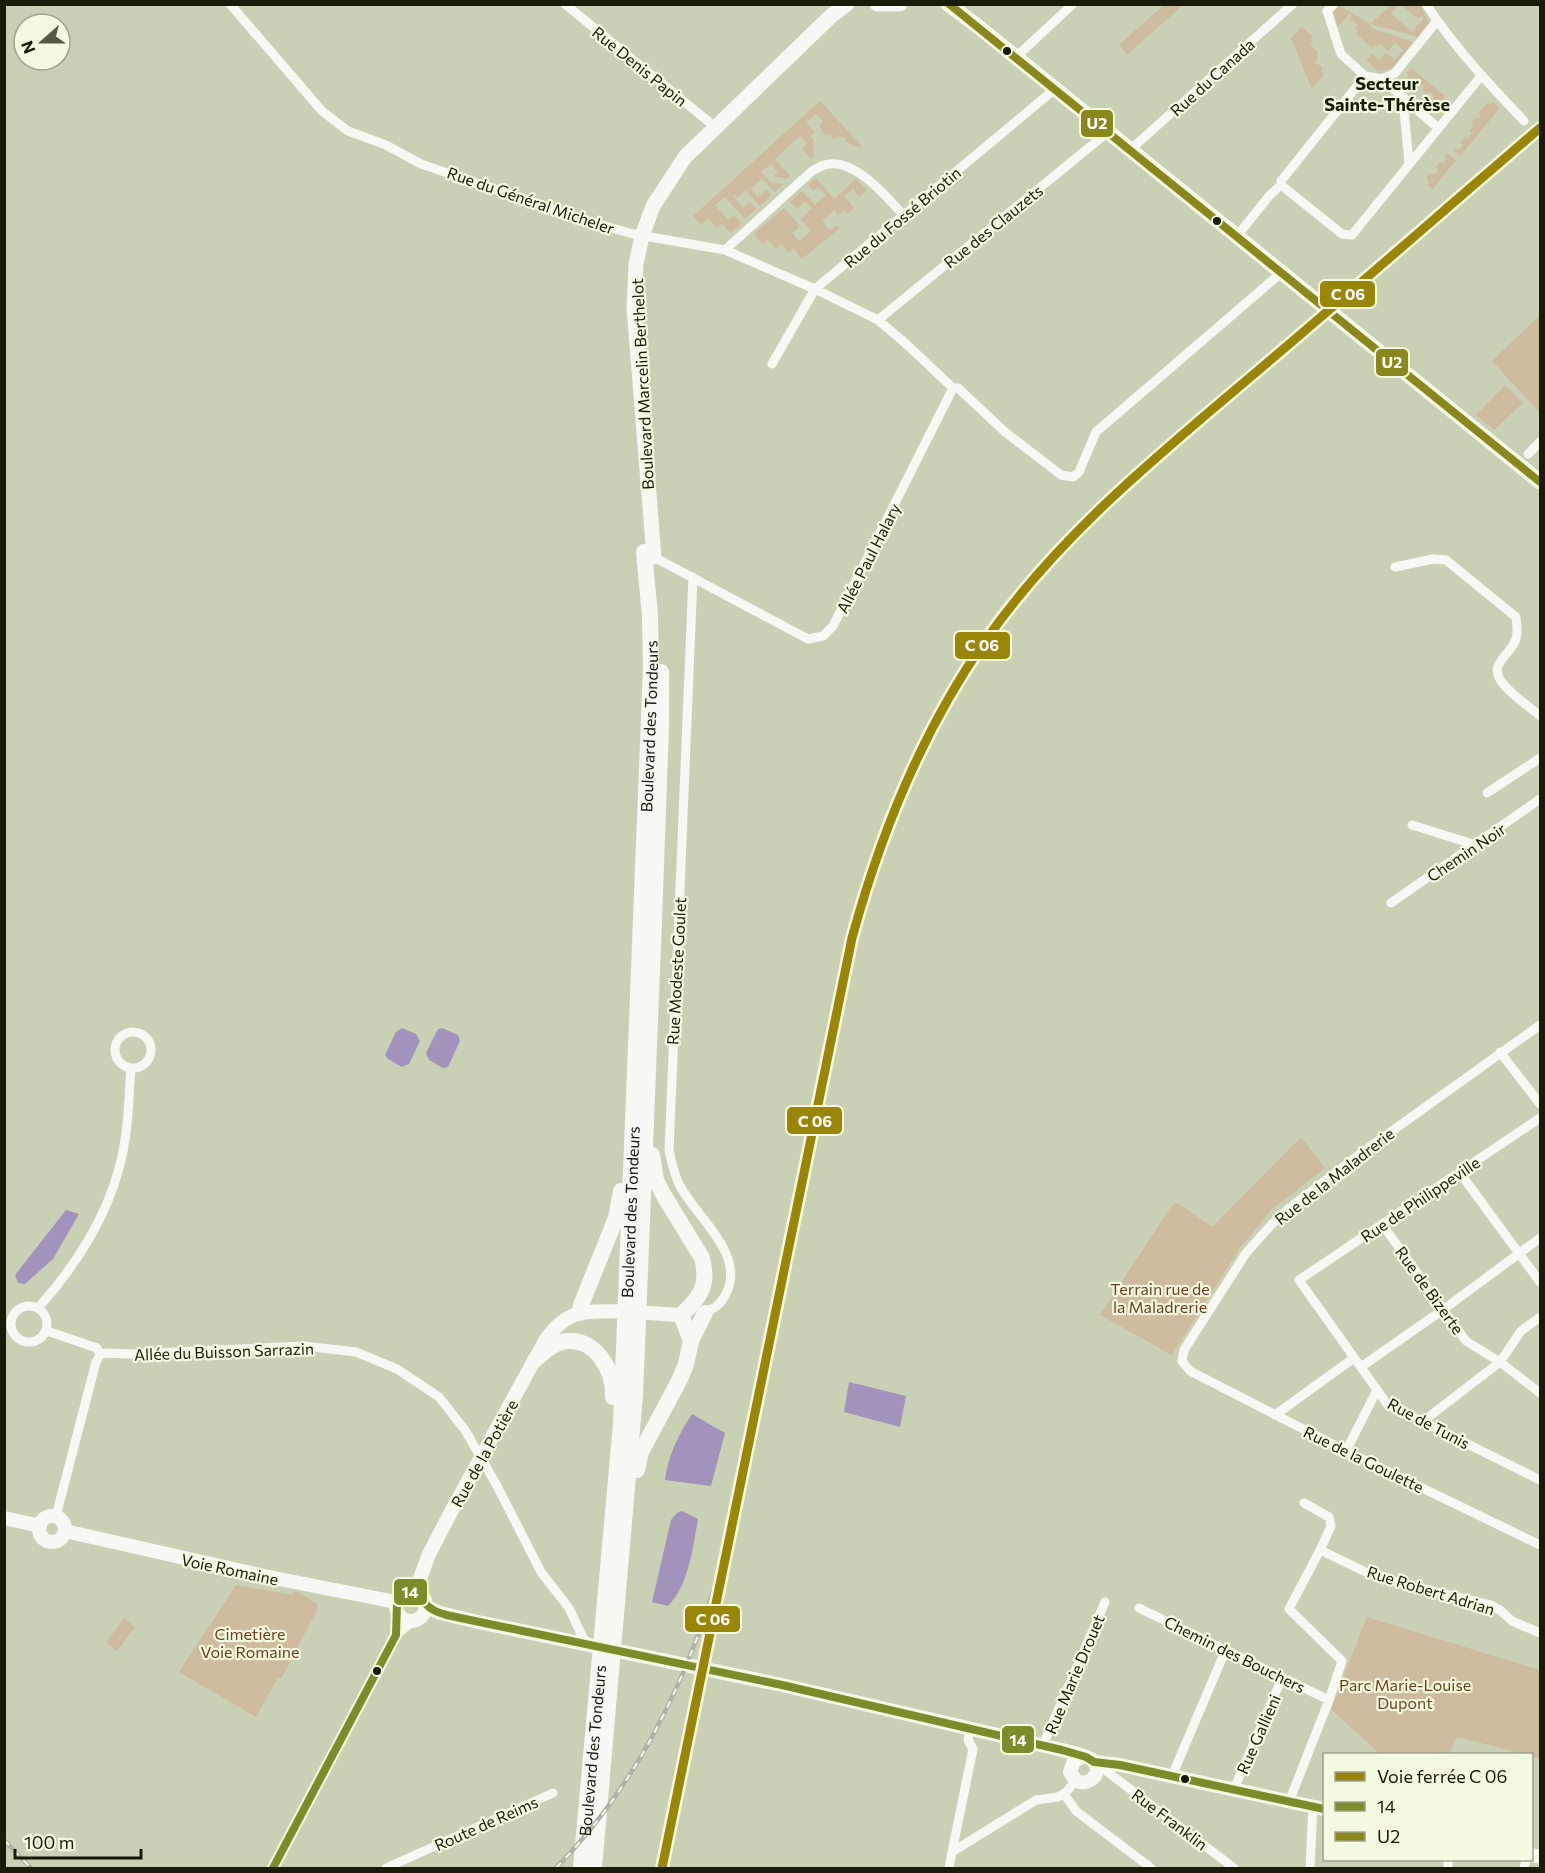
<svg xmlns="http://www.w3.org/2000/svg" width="1545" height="1873" viewBox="0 0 1545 1873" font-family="Commissioner,sans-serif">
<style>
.green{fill:#ceba9c}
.water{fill:#a193bb}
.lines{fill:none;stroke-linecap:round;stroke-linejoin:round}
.street{stroke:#f7f8f4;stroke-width:9}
.secondary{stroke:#f7f8f4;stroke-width:14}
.primary{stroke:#f7f8f4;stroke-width:15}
.highway{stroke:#f7f8f4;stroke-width:16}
.rail-casing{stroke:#aeb0a9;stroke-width:4.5}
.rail{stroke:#f4fae0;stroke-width:2;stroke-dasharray:7;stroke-linecap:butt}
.bus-1-casing{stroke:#f4fae0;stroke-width:12}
.bus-2-casing{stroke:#f4fae0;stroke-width:12}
.bus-1{stroke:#7d8b2a;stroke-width:8}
.bus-2{stroke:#8a881c;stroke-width:8}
.rail-1-casing{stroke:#f4fae0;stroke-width:14}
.rail-1{stroke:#9a8506;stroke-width:9}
.bus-dot{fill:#171b08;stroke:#f4fae0;stroke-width:2}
.labels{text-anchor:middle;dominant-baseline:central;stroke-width:4.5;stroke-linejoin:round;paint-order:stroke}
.street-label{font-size:16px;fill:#171b08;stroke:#f4fae0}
.park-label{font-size:16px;fill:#6c401a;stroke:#f4fae0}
.neighbourhood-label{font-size:18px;font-weight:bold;fill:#171b08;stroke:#f4fae0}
.line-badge{stroke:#f4fae0;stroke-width:2}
.badge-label{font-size:16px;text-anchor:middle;font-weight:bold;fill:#fff}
</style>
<rect width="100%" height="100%" fill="#cad0b4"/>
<path class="green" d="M1165 4 1183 5 1127 55 1119 45Z
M1338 5 1370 24 1391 5H1398L1391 14 1412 32 1424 18 1421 16 1418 19 1402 5H1420L1429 22 1418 37 1371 24 1369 25 1374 29 1413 42 1391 69 1378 71 1366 61 1372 54 1380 60 1386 53 1395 60 1403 50 1395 43 1388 51 1380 44 1377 47 1374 45 1372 48 1356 34 1358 31 1355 29 1358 25 1350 19 1352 16 1350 13 1338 27 1333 10Z
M1302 27 1312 36 1310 39 1313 41 1310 45 1318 52 1316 55 1318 57 1315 62 1323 68 1321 71 1324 74 1312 89 1291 38Z
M1411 68 1445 96 1443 98 1449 103 1447 105 1444 103 1441 106 1433 99 1435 96 1429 91 1427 94 1422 90 1424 87 1419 83 1416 85 1407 78 1409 75 1407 73Z
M820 101 861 145 860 148 845 141V138L837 136 836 139 831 138 832 135 824 134 819 125 823 121 816 114 806 122 815 132 810 136 813 139 814 156 811 159 802 149 807 143 800 136 775 159 790 176 786 179 774 176 778 172 771 164 761 172 771 183 783 184 775 192 762 179 751 188 758 197 766 190 771 195 760 206 746 190 737 198 735 195 733 196 743 208 750 202 756 209 745 219 725 197 715 205 728 220 734 215 742 223 731 233 722 224 717 228 709 219 701 225 693 216Z
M1488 102 1490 105 1493 102 1500 108 1460 156 1453 150 1455 148 1459 150 1463 145 1460 142 1465 137 1468 139 1472 133 1469 131 1474 125 1471 122 1476 117 1479 119 1481 116 1478 114Z
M1447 153 1456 160 1433 189 1427 184 1429 181 1426 178 1430 173 1434 175 1438 170 1435 167 1440 162 1443 164 1447 158 1444 156Z
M816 178 834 199 856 179 867 190 859 197 853 189 844 196 854 208 847 214 844 211 838 215 834 210 822 221 830 230 837 225 840 228 802 259 794 249 789 253 781 244 775 249 768 239 762 244 754 234 784 208 800 226 792 233 799 241 811 231 801 219 812 208 805 201 797 209 790 202 802 191 815 205 826 195 818 187 813 191 808 185Z
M1540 315V413L1492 361Z
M1505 385 1523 403 1494 430 1476 415Z
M1301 1137 1325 1168 1271 1210 1240 1248 1172 1355 1100 1315 1172 1205 1178 1203 1212 1227Z
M236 1585 292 1595 294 1590 318 1604 316 1607 318 1608 281 1679 278 1678 256 1717 179 1672Z
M1367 1617 1540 1670V1759L1532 1756V1754H1524L1457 1737 1449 1754H1380L1331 1709Z
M124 1618 135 1627 117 1651 106 1643Z"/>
<path class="water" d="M402 1028 416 1034 420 1041 409 1064 402 1067 388 1059 385 1055 396 1032Z
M442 1028 458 1035 460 1041 448 1067 443 1068 429 1060 426 1053 438 1029Z
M66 1210 79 1214 53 1259 25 1284 18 1283 15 1275Z
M849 1382 906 1396 900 1427 844 1412Z
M692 1414 725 1433 711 1486 665 1480C668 1455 679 1434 692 1414Z
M682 1511 698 1519C693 1547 689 1585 668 1606L652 1602 671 1520 677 1513Z"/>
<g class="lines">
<path class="street" d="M230 4 322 111 348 131 386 145 421 164 581 219 633 234 725 250 815 289 878 320 904 342 953 388H958L1005 432 1061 475 1073 477 1079 472 1096 432 1281 273
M565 4 709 122 714 129
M1334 4 1327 11 1341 54 1365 76
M1426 4C1454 47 1489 84 1524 121
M1016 57 1073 4
M1382 79 1438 128
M1403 99 1409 163
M1130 150 1293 4
M1281 185 1342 234 1352 235 1481 76
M1237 236 1269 196 1281 185V181L1365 76 1382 79 1395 73 1437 21
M725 250 812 171C816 169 820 166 825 165 853 156 888 198 904 216
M878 320 1108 132
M772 364 815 289 1055 89
M1528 454 1540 442
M652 556 808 639 823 636 833 626 953 388
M1395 567 1433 559 1446 560 1516 617C1517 627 1519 636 1513 645 1504 660 1488 666 1504 685 1514 697 1529 706 1540 716
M693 577 669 1151C672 1162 674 1175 680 1186 697 1218 746 1254 726 1294 721 1304 712 1311 701 1313
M1487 793 1540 758
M1412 825 1476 845
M1391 903 1540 799
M1540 1025 1360 1154 1288 1209 1271 1225 1246 1253 1184 1350 1182 1361 1190 1371 1346 1451 1540 1545
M115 1050a18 18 0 1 1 36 0a18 18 0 1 1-36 0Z
M1500 1052 1540 1104
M1540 1118 1299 1280 1387 1404 1540 1480
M1460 1173 1540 1282
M1382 1224 1466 1341 1500 1362 1540 1393
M11 1324a18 18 0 1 1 36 0a18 18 0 1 1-36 0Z
M38 1308C82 1259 118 1199 126 1133 129 1112 129 1090 131 1068
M47 1331 97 1348 100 1355
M100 1355 105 1353 131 1354 304 1346 356 1352 397 1369 439 1397 465 1430 496 1484 541 1572 569 1608 583 1638 589 1644
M1361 1367 1444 1309 1540 1238
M1275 1415 1354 1358
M1422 1422 1500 1362 1521 1331 1540 1317
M1346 1451 1377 1390
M1304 1503 1329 1517 1331 1526 1320 1550
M56 1516 96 1362 100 1355
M1139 1608 1329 1700 1342 1661 1289 1609 1320 1550 1376 1577 1491 1605 1500 1610 1512 1621 1540 1633
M396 1635 413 1621
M1043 1745 1105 1602
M1105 1770 1234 1868
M1172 1776 1226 1649
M1234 1789 1282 1678
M1064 1794 1076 1811 1151 1868
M1289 1802 1329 1700
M952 1852 973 1749 968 1740 970 1729
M273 1868 396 1635 398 1613
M386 1868 553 1793
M949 1868 952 1852 1036 1800 1058 1797 1066 1792 1076 1781
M1310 1868 1313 1806
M1448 1868V1860
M1524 1868 1526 1860"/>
<path class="secondary" d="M39 1529a13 13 0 1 1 26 0a13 13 0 1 1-26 0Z
M4 1518 40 1526
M65 1531 264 1576 396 1602
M396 1606a15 15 0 1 1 30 0a15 15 0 1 1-30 0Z
M415 1592 429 1554 452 1510 546 1339C554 1328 562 1320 574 1315 595 1307 656 1314 681 1315
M425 1606 440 1613 478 1622 782 1685 1062 1750C1069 1752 1085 1755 1091 1759 1105 1769 1092 1787 1076 1781L1070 1772 1074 1761 1082 1757
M1094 1762 1120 1765 1324 1809
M1532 1855 1540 1857"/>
<path class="primary" d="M877 4H900
M948 4 980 28 1540 482
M654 557 634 308 636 264 642 236 653 206 685 157 831 16 847 4"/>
<g class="highway">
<path d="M652 1155 656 1180 663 1194 702 1258C709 1285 701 1297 681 1315L691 1341"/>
<path d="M580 1313 581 1305 616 1218 621 1191"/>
<path d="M535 1360C544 1352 554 1342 567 1341 597 1339 614 1371 613 1397"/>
<path d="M637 1470 641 1452 680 1379 686 1364 691 1341 705 1313"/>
<path id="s1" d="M581 1868 621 1424 651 667 650 616 644 552"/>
<path d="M594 1868 635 1395 654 921 661 726V672"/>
</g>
<g class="rail-casing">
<path id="rail" d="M4 1840 31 1868
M556 1868C661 1761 708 1625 745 1483"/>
</g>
<use href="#rail" class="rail"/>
<g class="bus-1-casing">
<path id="bus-1" d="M273 1868 396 1635 397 1604 403 1593C423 1588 419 1602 432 1609 437 1613 444 1614 451 1616L782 1685 1062 1750 1086 1757 1094 1762 1120 1765 1324 1809"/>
</g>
<g class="bus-2-casing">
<path id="bus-2" d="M949 4 1540 482"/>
</g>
<use href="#bus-1" class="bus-1"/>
<use href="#bus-2" class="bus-2"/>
<g class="rail-1-casing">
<path id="rail-1" d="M662 1868 852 938C881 832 922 731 985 641 1062 531 1166 449 1267 363 1359 285 1449 206 1540 128"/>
</g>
<use href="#rail-1" class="rail-1"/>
</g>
<g class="bus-dot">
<circle cx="1007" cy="51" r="5"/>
<circle cx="1217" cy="221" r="5"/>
<circle cx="377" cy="1671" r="5"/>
<circle cx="1185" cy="1779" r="5"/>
</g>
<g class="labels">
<g class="street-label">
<text transform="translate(640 66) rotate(39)">Rue Denis Papin</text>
<text transform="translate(1212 77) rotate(-42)">Rue du Canada</text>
<text transform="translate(531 200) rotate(19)">Rue du Général Micheler</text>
<text transform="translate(902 217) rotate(-40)">Rue du Fossé Briotin</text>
<text transform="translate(993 226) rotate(-39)">Rue des Clauzets</text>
<text transform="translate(642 384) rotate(-93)">Boulevard Marcelin Berthelot</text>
<text transform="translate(868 558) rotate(-63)">Allée Paul Halary</text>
<text stroke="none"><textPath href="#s1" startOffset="1144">Boulevard des Tondeurs</textPath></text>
<text transform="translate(1466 852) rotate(-34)">Chemin Noir</text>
<text transform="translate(676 971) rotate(-87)">Rue Modeste Goulet</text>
<text transform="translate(1334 1176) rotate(-38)">Rue de la Maladrerie</text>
<text transform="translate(1420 1199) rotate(-34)">Rue de Philippeville</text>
<text stroke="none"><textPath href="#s1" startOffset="658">Boulevard des Tondeurs</textPath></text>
<text transform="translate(1430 1290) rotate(54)">Rue de Bizerte</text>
<text transform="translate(224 1351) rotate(-2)">Allée du Buisson Sarrazin</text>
<text transform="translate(1429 1423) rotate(28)">Rue de Tunis</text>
<text transform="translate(484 1453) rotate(-61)">Rue de la Potière</text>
<text transform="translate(1364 1459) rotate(26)">Rue de la Goulette</text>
<text transform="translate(230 1569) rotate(12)">Voie Romaine</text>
<text transform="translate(1431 1590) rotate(17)">Rue Robert Adrian</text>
<text transform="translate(1235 1654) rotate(26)">Chemin des Bouchers</text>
<text transform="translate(1074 1674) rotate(-67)">Rue Marie Drouet</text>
<text transform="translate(1258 1734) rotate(-66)">Rue Gallieni</text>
<text stroke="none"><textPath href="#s1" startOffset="118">Boulevard des Tondeurs</textPath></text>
<text transform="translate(1170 1819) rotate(37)">Rue Franklin</text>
<text transform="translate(486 1823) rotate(-24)">Route de Reims</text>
</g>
<g class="park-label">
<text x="1160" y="1288">Terrain rue de<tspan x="1160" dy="18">la Maladrerie</tspan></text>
<text x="250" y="1633">Cimetière<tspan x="250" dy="18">Voie Romaine</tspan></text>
<text x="1405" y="1684">Parc Marie-Louise<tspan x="1405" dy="18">Dupont</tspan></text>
</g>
<g class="neighbourhood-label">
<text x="1387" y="83">Secteur<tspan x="1387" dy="21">Sainte-Thérèse</tspan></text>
</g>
</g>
<g class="line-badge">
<rect x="1080" y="109" width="34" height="29" rx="6" fill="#8a881c"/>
<rect x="1319" y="280" width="57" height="28" rx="6" fill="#9a8506"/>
<rect x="1375" y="348" width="34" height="29" rx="6" fill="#8a881c"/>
<rect x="954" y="631" width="57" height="29" rx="6" fill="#9a8506"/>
<rect x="786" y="1106" width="57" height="29" rx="6" fill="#9a8506"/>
<rect x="393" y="1578" width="35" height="28" rx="6" fill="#7d8b2a"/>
<rect x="684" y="1605" width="57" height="28" rx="6" fill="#9a8506"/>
<rect x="1001" y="1725" width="34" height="29" rx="6" fill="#7d8b2a"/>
</g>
<g class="badge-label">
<text x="1097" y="129">U2</text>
<text x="1348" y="300">C 06</text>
<text x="1392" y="368">U2</text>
<text x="982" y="651">C 06</text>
<text x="815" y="1127">C 06</text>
<text x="410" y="1598">14</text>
<text x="713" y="1625">C 06</text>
<text x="1018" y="1746">14</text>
</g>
<rect width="1545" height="1873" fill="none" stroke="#171b08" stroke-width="12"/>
<rect x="1323" y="1753" width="210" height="108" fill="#f4fae0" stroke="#9ca18a" stroke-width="1.5"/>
<rect x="1335" y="1772" width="30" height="9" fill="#9a8506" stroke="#9ca18a" stroke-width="1.5"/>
<text x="1377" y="1783" font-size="18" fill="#171b08">Voie ferrée C 06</text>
<rect x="1335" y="1802" width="30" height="9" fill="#7d8b2a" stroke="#9ca18a" stroke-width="1.5"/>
<text x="1377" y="1813" font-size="18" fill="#171b08">14</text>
<rect x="1335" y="1832" width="30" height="9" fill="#8a881c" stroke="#9ca18a" stroke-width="1.5"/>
<text x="1377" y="1843" font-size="18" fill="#171b08">U2</text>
<g transform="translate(42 42) rotate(249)"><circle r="28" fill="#f4fae0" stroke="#9ca18a" stroke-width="1.5"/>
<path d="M0-4.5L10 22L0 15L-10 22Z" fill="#565a44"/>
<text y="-9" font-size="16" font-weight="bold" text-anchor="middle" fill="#171b08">N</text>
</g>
<path d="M15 1849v9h126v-9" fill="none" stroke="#171b08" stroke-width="3"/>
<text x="24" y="1849" font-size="18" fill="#171b08" stroke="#f4fae0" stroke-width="4.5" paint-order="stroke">100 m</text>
</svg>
